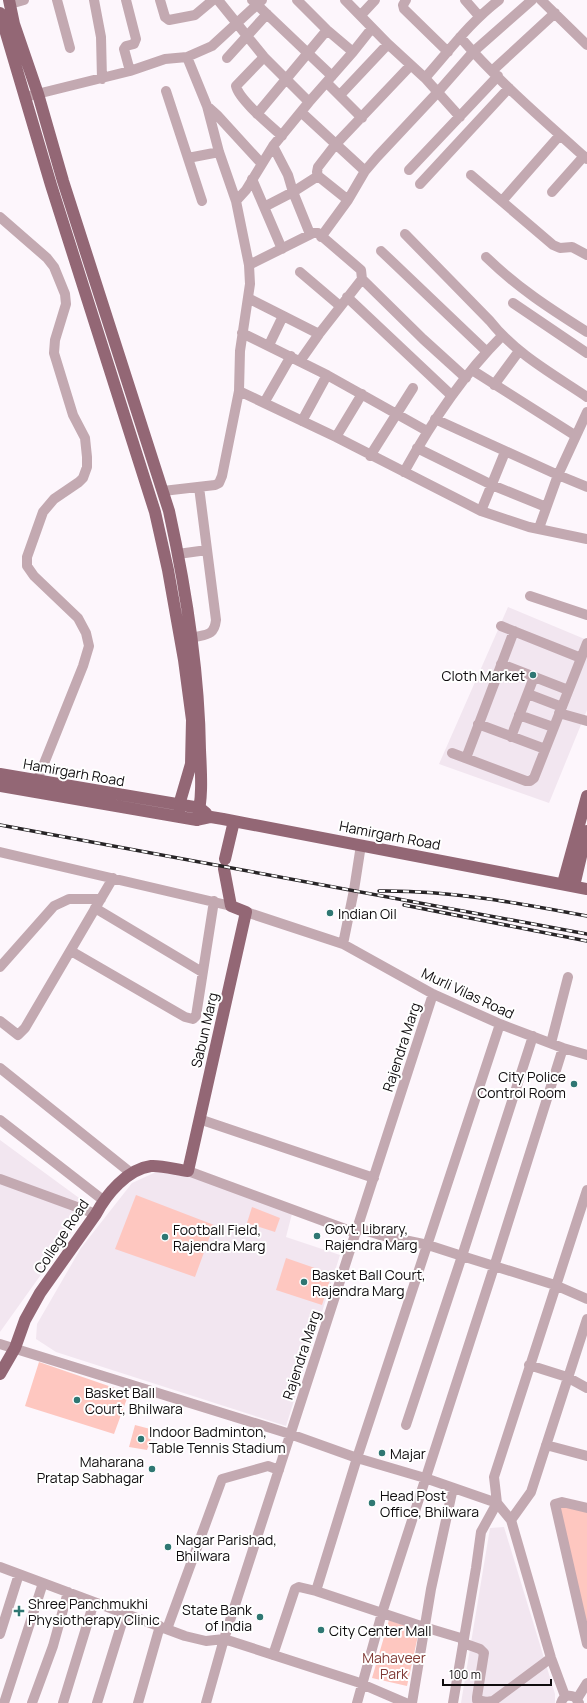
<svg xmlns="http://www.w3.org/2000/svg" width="587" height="1703" viewBox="0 0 587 1703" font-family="Manrope,sans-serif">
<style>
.built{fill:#f2e6f0}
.green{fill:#fec7c0}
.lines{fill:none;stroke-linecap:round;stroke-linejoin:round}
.minor{stroke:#c3a9b1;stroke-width:10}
.major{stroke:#936775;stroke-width:12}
.rail-casing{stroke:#282527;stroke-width:3.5}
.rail{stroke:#fff;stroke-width:2;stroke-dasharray:6;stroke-linecap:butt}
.poi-dot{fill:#2f7773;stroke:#fff;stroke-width:1.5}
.labels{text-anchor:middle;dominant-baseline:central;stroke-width:4;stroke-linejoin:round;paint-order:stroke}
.poi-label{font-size:14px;fill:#0f0c0e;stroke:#fff;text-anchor:start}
.street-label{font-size:14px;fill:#0f0c0e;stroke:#fff}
.park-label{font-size:14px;fill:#803934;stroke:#fff}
</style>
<rect width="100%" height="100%" fill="#fdf6fc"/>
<path class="built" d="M508 607 587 640V710L549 803 439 764Z
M0 1140 90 1206 0 1332Z
M156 1172 185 1173 294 1206 286 1237 340 1255 286 1426 56 1352 36 1339 37 1324 81 1248 132 1183Z
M504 1527 555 1694V1703H461L490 1528Z"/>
<path class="green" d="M136 1195 214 1225 195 1277 115 1249Z
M252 1207 280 1218 275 1232 247 1223Z
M286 1258 332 1274 322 1305 276 1290Z
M39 1362 129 1393 114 1434 25 1406Z
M135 1425 154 1430 147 1450 129 1447Z
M557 1505 587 1512V1624Z
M389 1620 419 1631 407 1686 372 1678Z"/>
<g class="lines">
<path class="minor" d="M57 0 70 48
M94 0 101 37 102 79
M126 0 136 39 134 44 126 46 124 49 130 71
M160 0 165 17 169 20 195 15 213 0
M218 0 264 57 309 102
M252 0 332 76
M297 0 327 30 353 52
M345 0 388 44 425 78 460 117
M406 0 403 5 404 9 448 52
M465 0 479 16
M541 0 587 45
M10 4 24 0
M361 15 375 0
M460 37C498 81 543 120 587 159
M264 57 236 86C239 100 271 126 282 136
M227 58 267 14
M492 71 555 13
M425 78C450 50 469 23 499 0
M327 83 362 118
M166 91 202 201
M340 95 388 44
M25 97 130 71 165 59 187 57 212 46 262 0
M207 106 217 115 261 163
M301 112 365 171
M257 114 327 30
M273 146 288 175 293 192 310 234
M188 158 219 152
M409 170 498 76
M471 175 553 245 560 248 572 247 587 255
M252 179 282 249
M420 184 509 88
M552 192 584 156
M348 200 318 176 317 172 318 167 335 145 411 65
M236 201 246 190 273 146 309 102 353 52 372 28
M502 201 560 135
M264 207 293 192 318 176
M0 217 47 258 54 267 65 294 66 304 55 340 54 353 73 415 85 438 87 457V467L83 478 79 482 54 499 43 512 27 557V566L34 576 78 618 86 633 89 646 83 666 37 781
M405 234 490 321C516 354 553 374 587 397
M321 237 348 200 365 171 377 157 437 93 473 52 532 0
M381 251 486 351
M486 257C518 288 549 308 587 332
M249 265 313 233H318L361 270 362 279 319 334 300 361
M300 272 340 306
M362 279 423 339 466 378
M347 297 451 395
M248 298 319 334
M513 303 587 353
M242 333 327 375 427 431
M269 345 283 316
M472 370 576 436
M494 385 519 351
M239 391 336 437 481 511 529 527 587 539
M264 403 291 356
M435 419 558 475 587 487
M302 421 327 375
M336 437 362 394
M417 448 492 485 546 507
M370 456 413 388
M404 472C431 423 462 376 502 336
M163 491 215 485 219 483 222 476 239 391 240 351 250 284 249 265 236 201 219 152 207 106 187 57
M481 511 505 452
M539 528 558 475 587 412
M178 554 207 550
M530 596 587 615
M501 626 581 658
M191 638C205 634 214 637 216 620L199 487
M501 664 568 690
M528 694 562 707
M559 713 587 721
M519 715 553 727
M478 724 545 749
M511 737 534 677
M452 753 526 781H530L534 778 587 643
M466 758 514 631
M0 852 231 906
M95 908 202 972
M246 912 343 944 433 994 500 1024 563 1048 587 1055
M343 944 354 890 361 845
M71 951 185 1017 193 1019 196 1016 214 901
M0 967 54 906 69 899H101
M0 1021 18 1035 25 1028 113 878
M551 1043 568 977
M0 1068 131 1173
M199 1119 374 1178
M0 1120 103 1200
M188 1171 356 1233
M0 1179 96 1214
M358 1228 380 1235 428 1245 462 1256 533 1036
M0 1344 290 1434 357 1458 425 1478 497 1503
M529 1365 567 1377 587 1388
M406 1425 462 1256 555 1285 587 1299
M546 1445 587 1456
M587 1508 562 1502 555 1504 587 1644
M511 1520 531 1492 587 1319
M0 1567 185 1636 206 1641 224 1639 357 1682 406 1703
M167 1629 222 1479 268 1466 279 1470
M0 1634 19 1574
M464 1639 424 1627 316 1591 357 1458 500 1024
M463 1643 480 1649 484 1653 477 1697V1700L486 1702 493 1701 551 1658
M273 1655 295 1589 299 1587 316 1591
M565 1696 551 1658 511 1520 497 1503 494 1477 587 1190
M577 1699 587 1683
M4 1703 43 1583
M32 1703 53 1646 68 1592
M63 1703 94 1602
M97 1703 125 1613
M138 1703 160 1626
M206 1703 224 1639 433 994
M357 1703 382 1613 494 1267 563 1048
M412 1703 431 1589 453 1488
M453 1703 476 1568 481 1532 497 1503
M561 1703C563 1696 568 1694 575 1697L579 1703"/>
<path class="major" d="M9 0 14 24 38 94 63 181 169 511C186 589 199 670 200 750 201 773 203 797 197 820
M0 13 51 185 155 512 168 570 184 660 192 720 191 764 179 805V816
M0 774 200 808 206 813
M0 786 197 820 211 817 223 819 587 889
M225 859 234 821
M563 883 587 796
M574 886 587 831
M0 1374 15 1348 25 1320 40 1293 96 1214C106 1195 127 1169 151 1166 161 1165 178 1170 188 1171L246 912 231 906 224 869"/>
<g class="rail-casing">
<path id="rail" d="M0 825 587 934
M379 891C449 890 518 903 587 916
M404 905 587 941"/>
</g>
<use href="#rail" class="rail"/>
</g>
<g class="poi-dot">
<circle cx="533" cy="675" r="4"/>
<circle cx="330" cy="913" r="4"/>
<circle cx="574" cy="1084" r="4"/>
<circle cx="317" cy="1236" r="4"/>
<circle cx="165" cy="1237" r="4"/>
<circle cx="304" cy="1282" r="4"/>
<circle cx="77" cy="1400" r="4"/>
<circle cx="141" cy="1439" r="4"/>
<circle cx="382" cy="1453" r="4"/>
<circle cx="152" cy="1469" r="4"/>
<circle cx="372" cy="1503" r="4"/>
<circle cx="168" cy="1547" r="4"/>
<path d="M17 1605h4v4h4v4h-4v4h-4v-4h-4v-4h4z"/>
<circle cx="260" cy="1617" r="4"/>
<circle cx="321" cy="1630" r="4"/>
</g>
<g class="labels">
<g class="poi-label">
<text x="525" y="675" text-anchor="end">Cloth Market</text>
<text x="338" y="913">Indian Oil</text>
<text x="566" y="1076" text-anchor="end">City Police<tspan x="566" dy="16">Control Room</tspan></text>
<text x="325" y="1228">Govt. Library,<tspan x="325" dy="16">Rajendra Marg</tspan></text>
<text x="173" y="1229">Football Field,<tspan x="173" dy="16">Rajendra Marg</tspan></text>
<text x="312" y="1274">Basket Ball Court,<tspan x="312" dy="16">Rajendra Marg</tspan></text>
<text x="85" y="1392">Basket Ball<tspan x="85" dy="16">Court, Bhilwara</tspan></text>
<text x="149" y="1431">Indoor Badminton,<tspan x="149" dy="16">Table Tennis Stadium</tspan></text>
<text x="390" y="1453">Majar</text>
<text x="144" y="1461" text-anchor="end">Maharana<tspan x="144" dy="16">Pratap Sabhagar</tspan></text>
<text x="380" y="1495">Head Post<tspan x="380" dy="16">Office, Bhilwara</tspan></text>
<text x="176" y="1539">Nagar Parishad,<tspan x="176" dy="16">Bhilwara</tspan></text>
<text x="28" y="1603">Shree Panchmukhi<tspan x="28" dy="16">Physiotherapy Clinic</tspan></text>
<text x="252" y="1609" text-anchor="end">State Bank<tspan x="252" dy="16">of India</tspan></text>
<text x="329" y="1630">City Center Mall</text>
</g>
<g class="street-label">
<text transform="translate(74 772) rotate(10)">Hamirgarh Road</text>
<text transform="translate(390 835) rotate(11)">Hamirgarh Road</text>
<text transform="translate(468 993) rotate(25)">Murli Vilas Road</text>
<text transform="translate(204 1030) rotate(-77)">Sabun Marg</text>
<text transform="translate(401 1047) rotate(-72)">Rajendra Marg</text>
<text transform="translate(61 1236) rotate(-56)">College Road</text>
<text transform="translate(301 1355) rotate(-72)">Rajendra Marg</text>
</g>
<g class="park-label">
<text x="394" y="1657">Mahaveer<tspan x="394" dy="16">Park</tspan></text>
</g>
</g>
<path d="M443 1679v6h108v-6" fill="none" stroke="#0f0c0e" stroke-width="2"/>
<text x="449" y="1679" font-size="12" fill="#0f0c0e" stroke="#ffffff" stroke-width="3" paint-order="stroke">100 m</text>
</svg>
